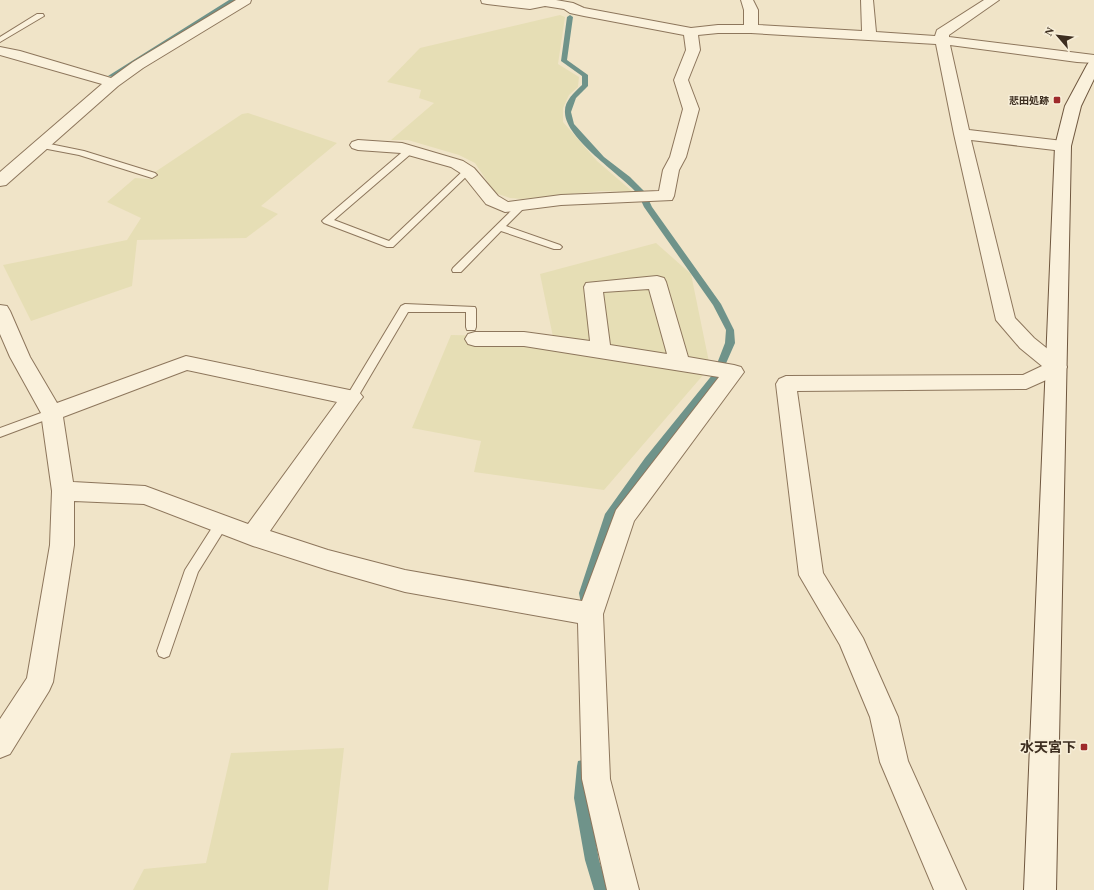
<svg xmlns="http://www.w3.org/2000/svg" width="1094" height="890" viewBox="0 0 1094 890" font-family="'Times New Roman','Noto Sans JP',serif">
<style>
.farmland{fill:#e6deb5}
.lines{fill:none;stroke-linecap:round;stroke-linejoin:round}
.stream{fill:#6f938a;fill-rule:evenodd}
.lane-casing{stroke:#8d765c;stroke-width:2}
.street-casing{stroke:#8d765c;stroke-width:2}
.secondary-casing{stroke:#6f573f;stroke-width:2}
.lane{fill:#faf1dc;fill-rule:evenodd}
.street{fill:#faf1dc;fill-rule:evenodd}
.secondary{fill:#faf1dc;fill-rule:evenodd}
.poi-dot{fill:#9e2a2b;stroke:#f7eed8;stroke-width:1.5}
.labels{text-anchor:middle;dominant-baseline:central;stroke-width:3;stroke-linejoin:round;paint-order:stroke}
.far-poi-label{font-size:10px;font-weight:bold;fill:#3d2e20;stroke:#f7eed8;text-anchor:end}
.near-poi-label{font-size:14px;font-weight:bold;fill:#3d2e20;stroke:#f7eed8;text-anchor:end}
</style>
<rect width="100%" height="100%" fill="#f0e4c8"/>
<path class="farmland" d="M560 15 565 17 558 64 579 77 578 87 569 95 563 108V122L597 161 633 192 601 191 522 199 510 198 495 193 475 163 459 155 408 140H391L434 103 419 98 421 90 387 82 420 48Z
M248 113 337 143 261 206 278 214 246 238 137 240 132 286 31 321 3 265 127 240 141 218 107 202 135 178 150 179 155 172 242 114Z
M656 243 691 274 710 367 604 490 474 472 481 441 412 428 451 335 553 337 540 274Z
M344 748 328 890H133L144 869 206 863 231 753Z"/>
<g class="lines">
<path class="stream" d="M229 0H236L113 77 108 76Z
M570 15 573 17 567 60 588 75V86L576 98 571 112 574 124 604 157 630 177 645 192 652 207 721 304 734 330 735 343 720 377 653 464 614 519 591 593 589 604 585 605 581 604 579 593 605 514 645 458 713 374 725 343 726 330 713 305 644 207C642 203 640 197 637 193 620 174 566 139 565 113 564 101 574 93 582 85V76L561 61 567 17Z
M583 760 588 761 589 766 588 798 599 860 608 890H594L585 860 574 798 577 766 578 761Z"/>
<g class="lane-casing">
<path id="lane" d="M37 14H43L44 16 0 42V37Z
M40 142 84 151 155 173 157 175 152 178 79 155 37 147 36 145 37 143Z
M410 147 413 148 414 150 413 152 334 220 389 241 465 169 468 168 472 171 393 247H387L324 223 322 221 324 219 407 148Z
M521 203 526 206 506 226 560 245 562 247 560 249H554L501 231 461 272H453L452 270 453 268 518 204Z
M405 304 475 307 476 309V327L475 330H467L466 327V312H408L356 400 352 401 348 400 346 397 348 394 401 306Z
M52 409 56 410 58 413 56 416 0 437V428Z
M222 519 227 520 228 524 198 572 169 656 164 658 159 656 157 651 185 570 217 520Z"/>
</g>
<g class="street-casing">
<path id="street" d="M236 0H251L250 3 143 68 118 86 6 185 0 186V172L102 84 0 55V47L20 51 111 78 133 62Z
M481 0H556L573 3 584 8 691 28 718 25H744V10L741 0H753L758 10V25L862 31 861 0H873L876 32 935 36 937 30 984 0H999L949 35V37L1094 55V63L1077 62 950 45 969 130 1063 141 1069 143 1071 146 1069 149 1063 151 971 140 1015 318 1034 338 1064 362 1067 367 1064 372 1026 389 797 391 823 573 863 638 898 717 908 761 966 890H934L880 762 870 717 840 645 799 575 776 384 779 379 786 376 1023 375 1042 366 1020 348 996 320 954 134 936 44 751 33H718L698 35 700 50 688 80 699 109 686 157 679 170 674 196 672 200 561 205 505 212 486 204 462 174 451 167 401 153 358 150 352 148 350 145 352 142 358 140 402 143 463 161 474 168 498 196 508 202 561 195 659 191 663 170 670 157 683 109 674 80 686 50 684 35 584 16 570 13 564 9 545 6 530 9 487 4 482 3Z
M657 276 664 278 666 282 688 357 734 365 741 367 744 372 634 521 603 614 610 779 639 890H607L582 779 578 623 405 592 328 570 253 546 144 504 74 501V545L53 682 49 691 10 754 0 758V719L27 678 50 545 52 491 41 413 10 357 0 334V305L7 306 10 311 30 357 57 403 186 356 359 392 363 397 359 402 270 531 328 550 405 570 582 601 616 510 719 377 524 346H475L468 344 465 339 468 334 475 332H524L590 341 584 287 586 283ZM649 289 667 354 610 345 603 292ZM187 370 337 402 248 524 145 486 73 482 63 417Z"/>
</g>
<g class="secondary-casing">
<path id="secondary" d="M1094 61V79L1081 106 1071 146 1056 890H1024L1055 146 1065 106 1087 65 1089 62Z"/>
</g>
<use href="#lane" class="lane"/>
<use href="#street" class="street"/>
<use href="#secondary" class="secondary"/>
</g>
<g class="poi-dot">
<rect x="1053" y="96" width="8" height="8" rx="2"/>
<rect x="1080" y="743" width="8" height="8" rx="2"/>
</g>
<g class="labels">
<g class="far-poi-label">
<text x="1049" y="100">悲田処跡</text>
</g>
<g class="near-poi-label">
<text x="1076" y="747">水天宮下</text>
</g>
</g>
<g transform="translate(1058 36) rotate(298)" stroke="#f7eed8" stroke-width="3" paint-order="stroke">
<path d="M0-3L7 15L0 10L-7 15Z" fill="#3d2e20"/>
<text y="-6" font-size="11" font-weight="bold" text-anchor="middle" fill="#3d2e20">N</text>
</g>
</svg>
